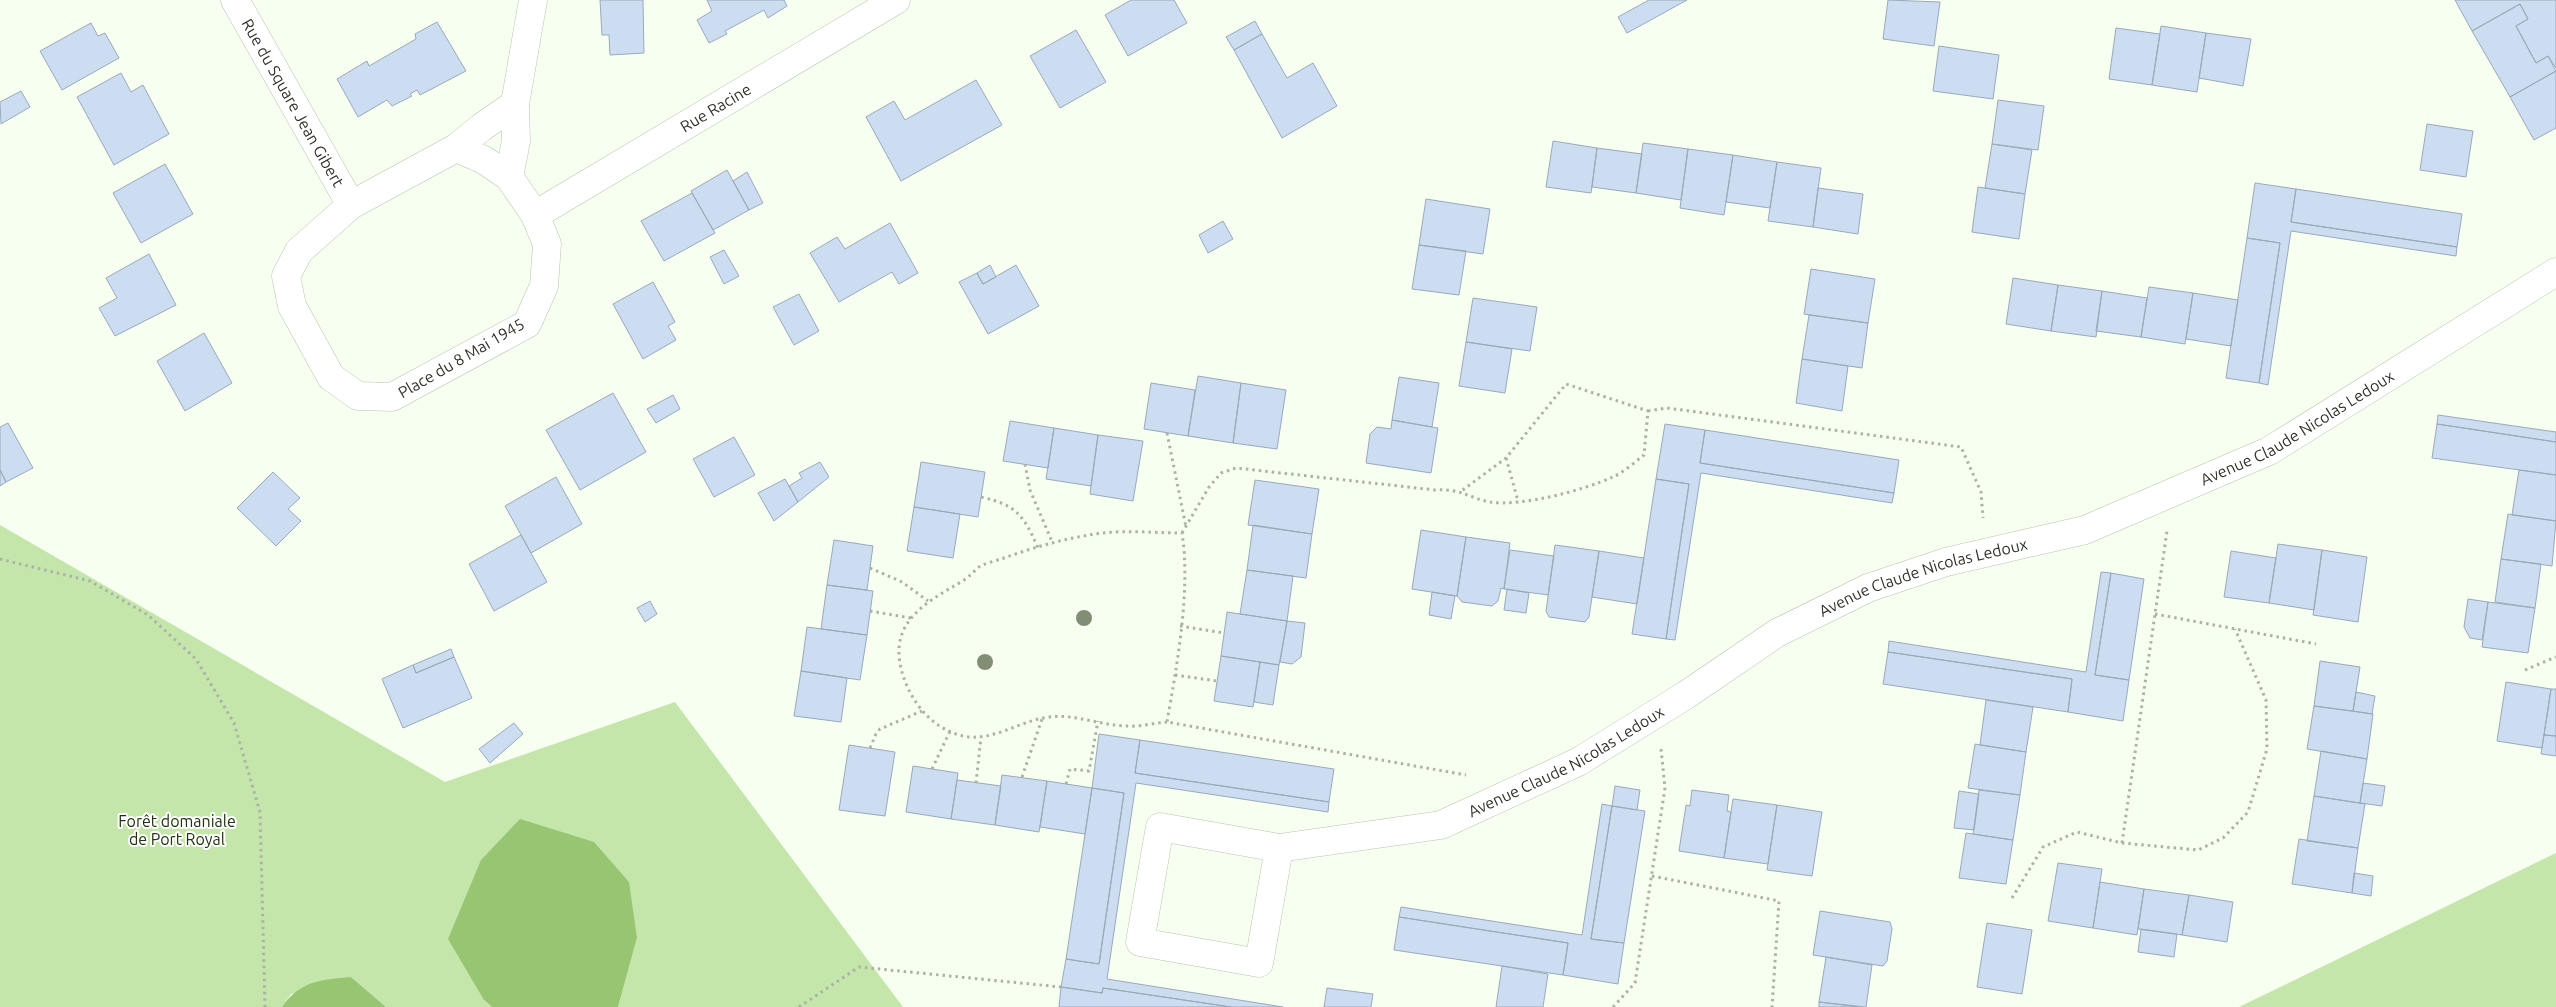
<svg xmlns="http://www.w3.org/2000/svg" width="2556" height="1007" viewBox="0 0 2556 1007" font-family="Ubuntu,sans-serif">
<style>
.green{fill:#c4e6aa}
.water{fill:#98c572}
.building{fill:#ccddf1;stroke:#99a9bc}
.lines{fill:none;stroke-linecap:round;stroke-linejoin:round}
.minor-casing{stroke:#b7c4ae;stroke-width:29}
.path{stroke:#abb2a6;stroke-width:3;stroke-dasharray:2.5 4;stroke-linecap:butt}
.minor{stroke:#fff;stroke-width:28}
.tree{fill:#818e75}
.labels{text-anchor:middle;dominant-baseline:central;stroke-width:4;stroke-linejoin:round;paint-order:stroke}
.street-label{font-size:16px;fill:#2f342b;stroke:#fff}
.park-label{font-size:16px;fill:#20320f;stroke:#fff}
</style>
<rect width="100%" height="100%" fill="#f7fff1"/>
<path class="green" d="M0 525 445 782 675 702 903 1007H618L637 938 484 1000 492 1007H386L351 977 291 994 282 1007H0Z
M2556 853V1007H2239Z"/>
<path class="water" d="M520 819 594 842 629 882 637 938 618 1007H492L484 1000 448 939 481 860Z
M351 977 386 1007H282C301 980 321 980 351 977Z"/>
<path class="building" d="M600 0H643L644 53 610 55 609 35H602Z
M707 0H784L787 6 768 18 764 10 725 31 727 34 709 43 697 20 712 11Z
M1131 0H1174L1187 23 1128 56 1105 15Z
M1649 0H1687L1627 33 1618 17Z
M1888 0 1940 2 1934 46 1883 39Z
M2455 0H2556V68L2548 56 2536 63 2516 26 2528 19 2520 4 2472 31Z
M2520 4 2528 19 2516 26 2536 63 2548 56 2556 71 2510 97 2472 31Z
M1255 21 1262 34 1234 50 1226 37Z
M437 22 466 71 420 95 417 90 410 94 412 96 392 106 387 100 358 117 337 79 367 61 369 66 416 39 415 34Z
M91 23 98 36 105 33 119 58 62 90 40 51Z
M2161 26 2206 33 2197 92 2152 85Z
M2116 28 2160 34 2152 85 2109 79Z
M1076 30 1106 82 1060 108 1030 56Z
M2206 33 2251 39 2243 86 2199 78Z
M1262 34 1287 78 1313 63 1337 106 1282 138 1234 50Z
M1939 46 1999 55 1993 99 1933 91Z
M2556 71V128L2534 140 2510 97Z
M121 73 131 92 143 85 169 134 114 165 77 97Z
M976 80 1002 125 901 181 866 117 894 101 905 120Z
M21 91 30 107 1 124 0 102Z
M1998 100 2044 106 2038 150 1992 144Z
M2427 124 2473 131 2466 177 2420 170Z
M1553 141 1597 148 1591 193 1546 187Z
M1643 143 1688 149 1681 200 1636 193Z
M1992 144 2032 150 2025 194 1985 188Z
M1597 148 1642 154 1636 193 1592 187Z
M1688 149 1733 155 1724 215 1680 208Z
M1733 155 1777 162 1770 208 1726 202Z
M1777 162 1821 168 1813 227 1768 221Z
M165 164 193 214 141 243 113 193Z
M727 170 749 210 713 230 691 191Z
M747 172 763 203 749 210 733 181Z
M2255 183 2296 189 2291 222 2457 247 2456 256 2291 231 2268 385 2259 383 2280 243 2247 238Z
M1978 187 2025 194 2019 239 1972 232Z
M1818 188 1863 194 1858 234 1813 227Z
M2296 189 2462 214 2457 247 2291 222Z
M692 193 715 233 664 261 641 221Z
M1426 199 1490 209 1483 254 1419 245Z
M1223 221 1233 239 1208 253 1199 235Z
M890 223 918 273 899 284 892 272 839 302 810 253 837 237 845 249Z
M2247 238 2280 243 2259 383 2226 378Z
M1419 245 1466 251 1459 295 1412 289Z
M724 250 739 276 724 284 710 257Z
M149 254 176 305 115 336 99 308 117 298 106 278Z
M990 265 996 277 983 284 977 273Z
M1016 265 1039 306 988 334 959 282 977 273 983 284Z
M1811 269 1875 279 1868 323 1804 314Z
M2013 278 2058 285 2051 331 2006 324Z
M653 282 675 322 668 326 676 340 643 359 613 304Z
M2058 285 2102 291 2096 337 2051 331Z
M2149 287 2193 293 2185 344 2141 337Z
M2102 291 2147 298 2141 337 2096 331Z
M2193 293 2238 300 2231 346 2186 339Z
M799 294 819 331 794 345 773 307Z
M1473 298 1537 307 1530 351 1466 342Z
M1809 315 1868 323 1862 368 1802 359Z
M204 333 232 383 185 411 157 361Z
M1466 342 1512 349 1505 393 1459 386Z
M1802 359 1848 366 1842 411 1796 403Z
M1198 376 1241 383 1233 443 1188 436Z
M1399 377 1439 383 1432 427 1392 420Z
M1151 383 1195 390 1188 436 1144 429Z
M1241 383 1286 390 1277 449 1233 443Z
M613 393 646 452 580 490 546 430Z
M673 395 680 409 656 423 647 409Z
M2438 415 2556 432V442L2437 424Z
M1392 420 1438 428 1431 473 1366 463 1370 434 1377 427 1391 429Z
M1010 421 1054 428 1048 468 1003 461Z
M8 423 33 468 6 482 0 470V427Z
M1665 424 1705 430 1700 463 1894 493 1892 503 1701 473 1675 640 1666 639 1689 484 1656 479Z
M2437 424 2556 442V475L2432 458Z
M1054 428 1098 435 1091 486 1046 479Z
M1705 430 1899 460 1894 493 1700 463Z
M1098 435 1143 441 1133 501 1090 494Z
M734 437 755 475 714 497 693 459Z
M820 462 829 477 798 502 789 486 802 478 799 473Z
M921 462 985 472 978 517 914 507Z
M0 470 6 482 0 486Z
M2519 470 2556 475V521L2512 515Z
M273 472 300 498 288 509 301 521 276 546 237 508Z
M556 477 582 524 531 553 505 506Z
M785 479 798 502 774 521 758 493Z
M1656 479 1689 484 1666 639 1632 634Z
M1255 480 1319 489 1312 534 1248 525Z
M914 507 960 514 953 558 907 551Z
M2508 514 2556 521 2552 566 2501 559Z
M1253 525 1312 534 1306 578 1247 570Z
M1421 530 1466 537 1457 596 1412 589Z
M521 535 547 582 494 611 469 564Z
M1466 537 1510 543 1504 589 1501 588 1498 601 1492 606 1462 602 1457 596Z
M834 540 873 546 867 590 827 585Z
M2278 544 2322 550 2314 610 2269 603Z
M1555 545 1599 551 1589 617 1585 622 1549 617 1546 611Z
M1510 550 1554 556 1548 595 1504 589Z
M2322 550 2367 557 2358 622 2313 615Z
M1599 551 1644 558 1637 604 1592 597Z
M2231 551 2276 558 2269 603 2224 597Z
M2501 559 2541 564 2535 608 2495 602Z
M1247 570 1293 576 1287 621 1240 614Z
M2101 572 2111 573 2095 675 2129 680 2123 721 2068 712 2072 679 1888 652 1889 641 2086 672Z
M2111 573 2144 579 2129 680 2095 675Z
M827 585 873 591 867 635 821 629Z
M1507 589 1529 593 1526 613 1504 610Z
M1432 592 1455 596 1451 619 1429 615Z
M2468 599 2488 602 2482 640 2470 638 2464 627Z
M650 601 657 614 645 622 637 608Z
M2488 602 2535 608 2528 653 2482 647Z
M1227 612 1287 621 1279 665 1221 656Z
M1287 621 1305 623 1301 657 1292 664 1280 662Z
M807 627 867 635 860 680 801 671Z
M451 649 454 657 416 673 413 665Z
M1888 652 2072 679 2068 712 1883 684Z
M1221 656 1260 662 1253 707 1214 701Z
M454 657 472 698 403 728 382 679 413 665 416 673Z
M2320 661 2360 667 2353 711 2314 706Z
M1260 662 1279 665 1273 705 1254 702Z
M801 671 847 678 841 722 794 716Z
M2506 682 2551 689 2542 748 2497 741Z
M2551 689H2556V736L2544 735Z
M2356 692 2375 696 2372 714 2353 711Z
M1986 700 2033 707 2026 752 1980 745Z
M2314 706 2373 714 2367 759 2307 749Z
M514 723 523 734 490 763 479 749Z
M1099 734 1140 740 1135 773 1329 802 1328 812 1136 783 1107 979 1283 1007H1231L1103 988 1102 993 1061 987 1066 959 1099 964 1124 793 1092 788Z
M2544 735 2556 736V756L2541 754Z
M1140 740 1334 769 1329 802 1135 773Z
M1975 744 2026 752 2020 795 1968 788Z
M849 745 895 752 885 816 839 810Z
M2321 751 2367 759 2360 803 2314 796Z
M913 766 958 773 951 819 906 812Z
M1002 775 1047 781 1039 832 995 825Z
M957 780 1001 786 995 825 951 819Z
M1047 781 1092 788 1085 834 1040 827Z
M2363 783 2385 786 2382 806 2360 803Z
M1615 786 1640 790 1637 810 1612 806Z
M1092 788 1124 793 1099 964 1066 959Z
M1692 790 1729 795 1727 811 1731 812 1724 858 1679 851 1686 805 1690 806Z
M1979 790 2020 795 2013 840 1973 834Z
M1959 791 1979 794 1974 830 1954 828Z
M2314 796 2365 804 2358 848 2307 841Z
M1733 799 1777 805 1768 864 1724 858Z
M1602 804 1612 806 1591 939 1624 943 1618 984 1563 975 1568 943 1399 917 1401 907 1582 935Z
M1777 805 1822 812 1812 876 1767 870Z
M1612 806 1645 811 1624 943 1591 939Z
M1966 833 2013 840 2006 884 1959 878Z
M2299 839 2358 848 2352 893 2292 884Z
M2058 863 2102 869 2093 928 2048 921Z
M2354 873 2373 876 2371 896 2352 893Z
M2100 882 2144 889 2137 935 2093 928Z
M2144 889 2189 895 2182 935 2138 929Z
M2189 895 2233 902 2227 942 2182 935Z
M1820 911 1890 922 1892 929 1887 961 1883 966 1813 955Z
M1399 917 1568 943 1563 975 1394 950Z
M1987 923 2032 930 2022 994 1977 987Z
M2141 929 2177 934 2174 957 2138 952Z
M1826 957 1872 965 1866 1007 1819 1002Z
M1502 966 1548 974 1543 1007H1496Z
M1061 987 1102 993 1103 988 1231 1007H1059Z
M1327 988 1373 994 1371 1007H1324Z
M1819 1002 1858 1007H1819Z"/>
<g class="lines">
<g class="minor-casing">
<g id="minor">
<path id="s1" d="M235 0 351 205"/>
<path d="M456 148 484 160 509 177 535 215 547 244 544 286 527 324 392 397 358 396 331 377 292 306 286 276 299 251 351 205 456 148 482 127 515 104"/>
<path d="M509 177 516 141 515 104 533 0"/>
<path id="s2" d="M535 215 896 0"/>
<path d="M1160 827 1279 848 1259 963 1140 942Z"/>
<path id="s3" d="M1279 848 1441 825 1578 762 1686 695 1777 633 1868 588 1946 562 2085 530 2269 451 2556 272"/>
</g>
</g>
<path class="path" d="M1648 411 1667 408 1961 447 1981 492 1983 518
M1167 433 1186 527
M1506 458 1518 501
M1025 464 1030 490 1053 544
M981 497C1017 505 1024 516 1038 548
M1182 533 1209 487 1221 473 1236 468 1435 490C1460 488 1469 498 1490 502 1521 507 1584 490 1613 477 1624 472 1635 462 1644 455L1648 411 1566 384 1506 458 1460 492
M0 559 90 581 148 615 196 659 234 723 260 812 265 1007
M870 568 902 582 928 601
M870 611 911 618
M2155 614 2316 644
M1180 626 1224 633
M2525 670 2556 657
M1175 675 1217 681
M1167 722C1154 723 1139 727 1126 726 1097 725 1072 712 1043 718 1017 723 990 742 963 736 934 729 915 707 905 681 884 626 921 605 961 582 968 578 973 572 979 567 985 563 996 561 1004 558 1035 547 1069 537 1103 533 1128 530 1156 533 1182 533 1191 590 1177 665 1167 722L1466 775
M870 748 876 734 880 729 922 711
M932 769 950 731
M1022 777 1042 719
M976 783 981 737
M1066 784 1070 769 1089 771 1098 721
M2122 843 2167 531
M1652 876 1779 901 1772 1007
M2012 898 2043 847 2077 832 2122 843 2198 850 2223 838 2248 812 2267 749 2266 700 2235 629
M799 1007 859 967 1061 987
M1613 1007 1635 983 1665 788 1661 749"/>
<use href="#minor" class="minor"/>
</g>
<g class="tree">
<circle cx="1084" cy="618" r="8"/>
<circle cx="985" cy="662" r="8"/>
</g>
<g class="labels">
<g class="street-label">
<text stroke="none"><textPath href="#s1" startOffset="118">Rue du Square Jean Gibert</textPath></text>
<text stroke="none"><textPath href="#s2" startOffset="210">Rue Racine</textPath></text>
<text transform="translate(461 358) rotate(-30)">Place du 8 Mai 1945</text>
<text stroke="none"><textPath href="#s3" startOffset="1114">Avenue Claude Nicolas Ledoux</textPath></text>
<text stroke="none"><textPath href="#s3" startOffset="709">Avenue Claude Nicolas Ledoux</textPath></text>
<text stroke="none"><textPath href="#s3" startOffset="304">Avenue Claude Nicolas Ledoux</textPath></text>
</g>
<g class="park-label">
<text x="177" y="821">Forêt domaniale<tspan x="177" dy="18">de Port Royal</tspan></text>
</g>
</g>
</svg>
